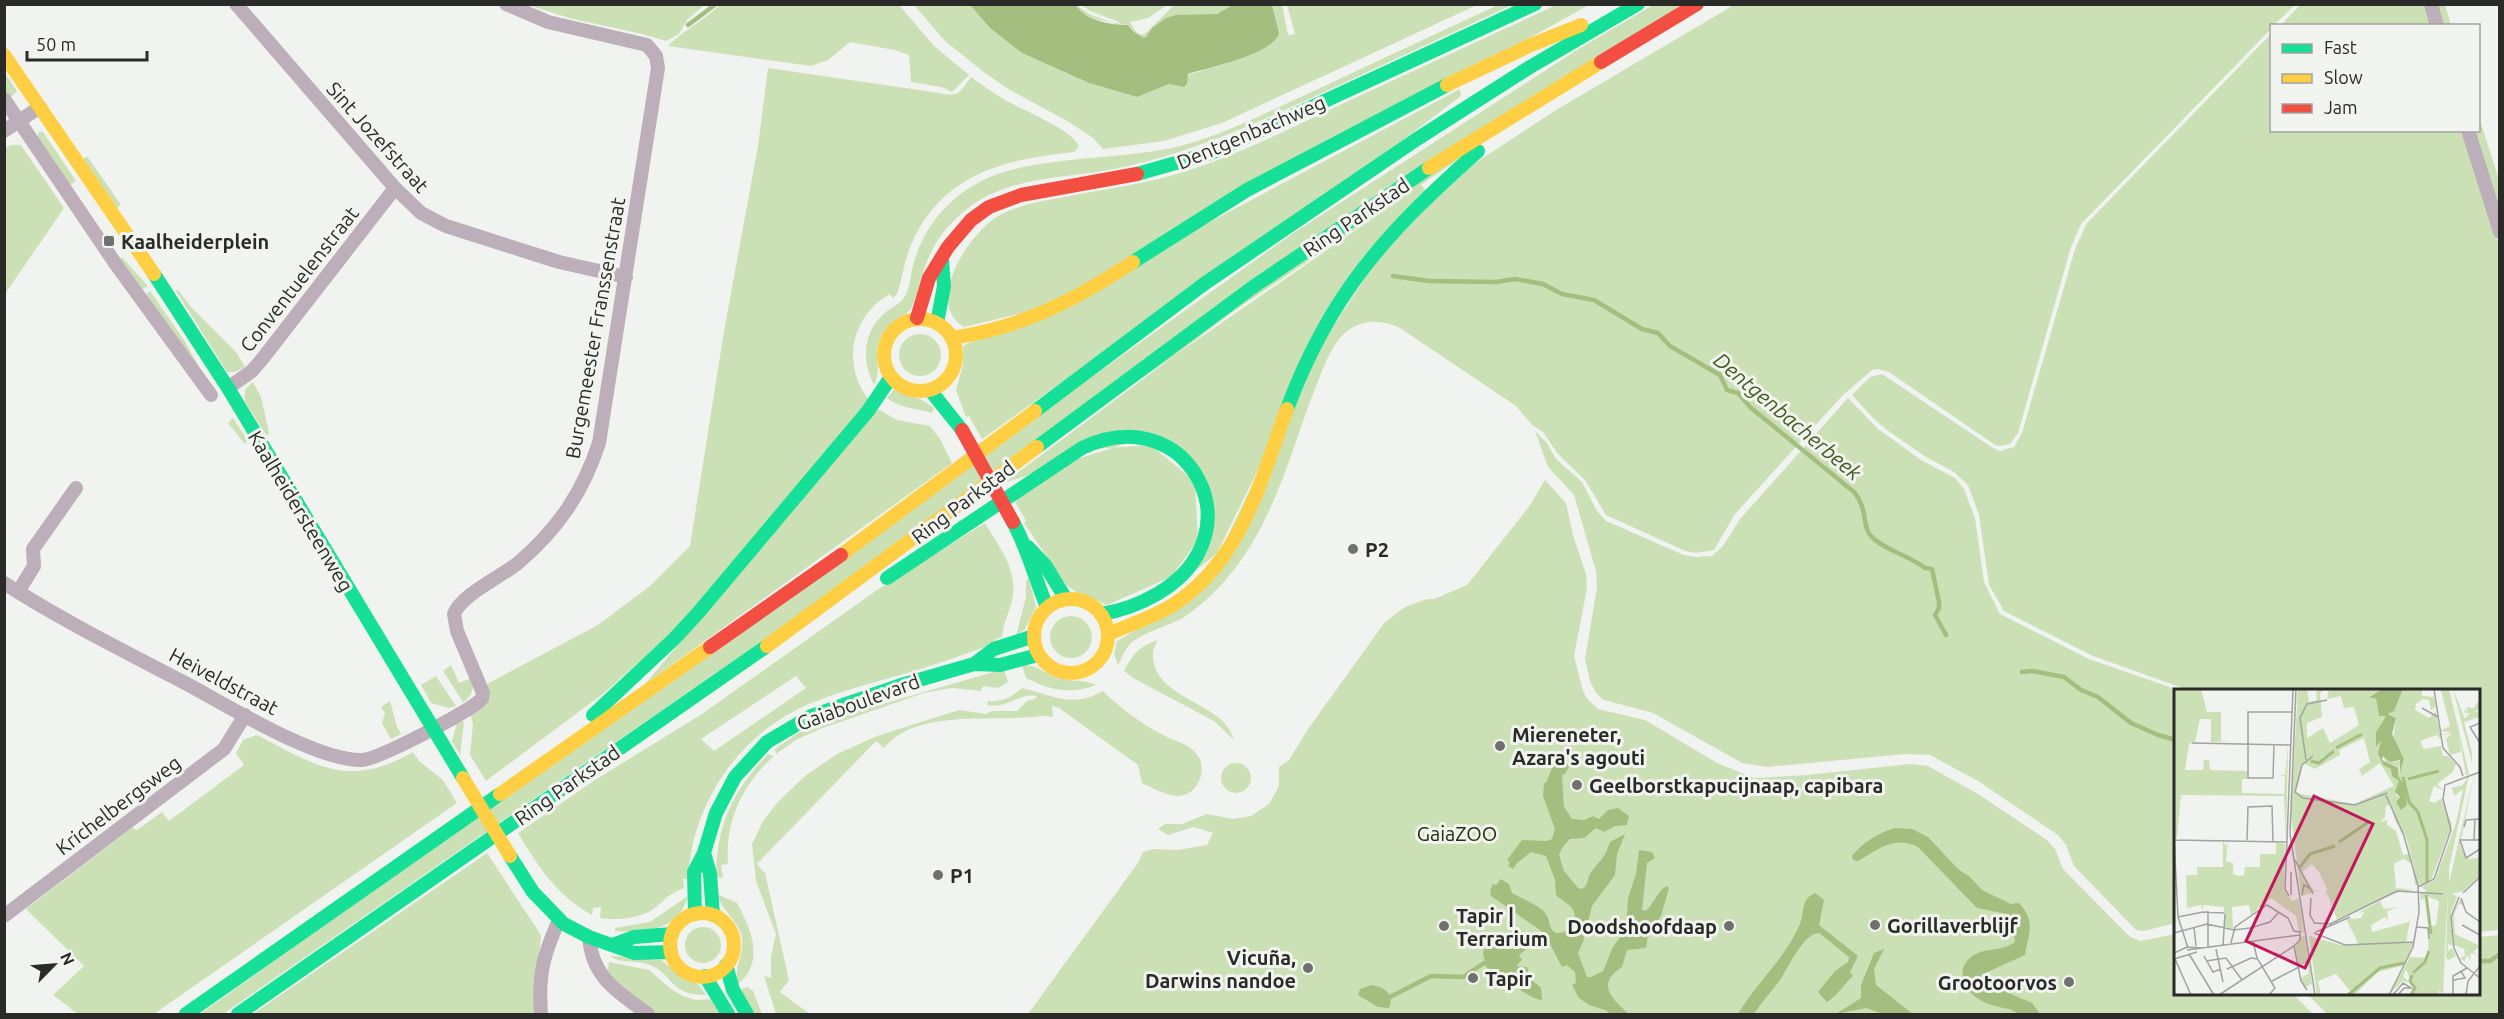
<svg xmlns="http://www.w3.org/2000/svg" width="2504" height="1019" viewBox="0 0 2504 1019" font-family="Ubuntu,sans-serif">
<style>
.green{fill:#cce0b6;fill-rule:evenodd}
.water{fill:#a3be7f}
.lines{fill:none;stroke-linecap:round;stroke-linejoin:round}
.stream{stroke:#a3be7f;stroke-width:4.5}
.street{stroke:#bcafb9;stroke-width:14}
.fast{stroke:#16e098;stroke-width:14}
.slow{stroke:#ffcf43;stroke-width:14}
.jam{stroke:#f24e42;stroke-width:14}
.slow-bridge{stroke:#ffcf43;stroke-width:14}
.jam-bridge{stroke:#f24e42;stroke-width:14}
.poi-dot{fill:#70716f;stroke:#f1f4ef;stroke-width:2}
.labels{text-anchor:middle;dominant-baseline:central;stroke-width:6;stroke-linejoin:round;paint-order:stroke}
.street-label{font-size:20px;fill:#2a2b29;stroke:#f1f4ef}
.poi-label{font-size:20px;font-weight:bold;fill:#2a2b29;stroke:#f1f4ef;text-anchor:start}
.park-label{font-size:20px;fill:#21300b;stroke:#f1f4ef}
.water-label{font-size:21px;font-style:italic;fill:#425c1e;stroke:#f1f4ef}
.inset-river{fill:none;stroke:#a3be7f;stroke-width:3}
.inset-road{fill:none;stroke:#a1a3a0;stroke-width:1.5}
.view{fill:#c2185b;fill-opacity:0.15;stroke:#c2185b;stroke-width:3}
.inset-edge{fill:none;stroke:#2a2b29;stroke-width:3}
</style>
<rect width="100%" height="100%" fill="#f1f3f0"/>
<path class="green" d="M2301 4 2425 5 2431 26H2280Z
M529 5 704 4V5L687 20 679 34 666 41 642 34 569 18Z
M720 5H899L934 46 969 75 952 92 941 87 911 82 909 55 895 50 850 42 828 60 811 66 668 46C684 30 703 21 720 5Z
M914 5H970L990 28 1022 53 1089 83 1137 97 1169 84 1185 86 1188 75C1210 67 1269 56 1278 34L1272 5H1282L1288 35 1295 34 1287 5H1477L1222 123 1164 141 1103 149 1093 138 1069 122 1008 89 985 73 945 41Z
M1076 5 1089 14 1118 25 1119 22 1090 11 1082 5H1167L1148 18 1130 22 1136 32 1141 35 1146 33 1174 5H1233C1215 20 1191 13 1169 18 1156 21 1153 33 1144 38L1134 32 1130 26C1111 20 1088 24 1076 5Z
M1498 5H1512C1453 32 1394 60 1335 87 1262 121 1189 155 1109 170 1058 179 1000 177 960 215 941 231 929 252 922 276 919 285 917 297 912 306 906 320 886 320 879 341 874 357 882 371 874 385 861 360 863 330 886 312 893 306 903 303 906 294 911 283 911 270 915 259 925 227 947 200 976 184 1031 153 1122 162 1184 145 1230 132 1271 110 1314 91 1375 62 1437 33 1498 5Z
M1556 5H1589L1039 309 964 327C924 303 968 236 995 218 1017 204 1044 201 1069 196 1110 188 1153 183 1193 169 1244 152 1293 127 1342 104 1413 71 1485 38 1556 5Z
M1653 5H1681L223 1014H200L1292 234 1577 50Z
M1734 5H2295L2274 25 2272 26 2271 29 2081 224 2071 247 2018 433 2010 444 2000 446 1995 445 1889 372 1878 369 1872 370 1843 395 1735 514 1714 550 1696 553 1685 551 1606 515 1585 480 1558 454 1543 432 1532 425 1516 406 1400 328C1381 319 1361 319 1345 333 1332 344 1326 362 1320 376 1301 422 1289 469 1268 513 1249 554 1223 590 1186 616 1170 626 1140 633 1129 645 1124 651 1122 658 1118 665L1114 654 1117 641 1196 596 1314 355 1382 253 1463 171 1556 110Z
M2437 5H2445L2451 25H2443Z
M2271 34 2272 130 2462 131 2500 249 2499 930 2479 932 2478 690H2188L2093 656 2004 611 1989 585 1979 515 1968 485 1954 472 1926 457 1887 430 1873 418 1852 395 1870 377 1882 374 1993 448 2000 451 2014 447 2022 433 2075 249 2087 223Z
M768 68 940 93C960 98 960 91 971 77 983 85 994 94 1007 101 1023 110 1073 130 1079 146L1074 152C1005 159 941 174 911 245 904 261 903 278 897 294L893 298 890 294C851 316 841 364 869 400L675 630 604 693 486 781 470 755 473 724 470 714 487 705 490 696 487 684 598 625 650 586 690 546 724 331 758 146Z
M4 72 17 91 9 99 5 95Z
M1460 89 1461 96 1407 137 982 439 969 416 966 417 956 390 963 365V346L1163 247Z
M2479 117 2499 180V213L2474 131 2478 130Z
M39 132H43L76 181 70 185 37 136Z
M11 145H21L64 208 5 294 4 149Z
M87 156 121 205 117 208 83 159Z
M1421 185 1426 190 1361 259 1221 550 1168 593 1214 509 1155 434 1004 483 1234 311Z
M122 257 147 285V287L142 289 120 259Z
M178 290 191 307 236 352 245 367 235 372H227L176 291Z
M150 291 184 340 201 370 146 295Z
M899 355a21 21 0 1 1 42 0a21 21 0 1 1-42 0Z
M253 382 261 397 269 433 267 436 245 402V390Z
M894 390 922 400 934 408 932 413C916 408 901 409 887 398Z
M1848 398 1878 429 1921 460 1955 478 1964 489 1975 518 1984 582 2000 614 2089 659 2178 690H2176L2175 923 2144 931 2136 930 2074 866 2066 845 2058 835 1978 781 1930 755 1905 754 1768 767 1742 763 1653 713 1604 700 1596 693 1590 681 1585 659 1597 587 1596 571 1574 495 1548 467 1535 431 1547 443 1556 459 1582 482 1597 511 1606 521 1684 555 1696 557 1712 556 1723 546 1740 519Z
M878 409 897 420 930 426 940 439 952 463 645 684Z
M233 418 248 441 245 444 228 423Z
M1151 445 1195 482 1198 540 1171 577 1107 605 1076 592 1066 585 1024 523 1026 521 1013 498 1092 449Z
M1545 480 1566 503 1573 535 1586 574 1587 588 1574 656 1583 691 1588 700 1598 709 1645 720 1717 763 1754 778 1807 775 1910 764 1928 766 1978 794 2047 840 2055 849 2063 869 2130 937 2141 941 2175 934 2176 994H2293L2313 1014H1028L1138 863 1143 852 1153 849 1178 850 1207 845 1213 833 1194 827 1168 835 1158 829 1165 824H1182L1207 814 1233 819 1251 816 1269 804 1279 786V767L1289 760 1308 729 1385 622 1405 607 1427 599H1434L1467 585 1528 508Z
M985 523C997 544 1017 568 1013 595 1011 610 1003 622 1002 637L995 639 997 643C969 652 942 663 914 671 879 681 843 690 809 704 739 734 692 803 688 879H683L684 888C672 892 665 899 656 907 643 918 617 921 600 918L601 907 593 908 592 915C556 895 538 866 518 833L595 780 702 714 877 590ZM796 676 806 688 714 751 701 739Z
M1029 579 1036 607 1025 629 1016 636 1026 597V580Z
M1050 637a21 21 0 1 1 42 0a21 21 0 1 1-42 0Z
M1157 640C1156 645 1153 648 1153 653 1151 700 1224 700 1234 740L1214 721 1133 678 1124 671C1135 652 1136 649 1157 640Z
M451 665 459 683 471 678C474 689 473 696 463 702L443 671Z
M1022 665C1038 664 1047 676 1062 679 1074 682 1085 679 1096 685 1071 695 1049 690 1026 678Z
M1004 669 1008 682 998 688 983 686 981 691 952 688 924 693 820 729 796 740 776 754 775 749 798 733 827 720Z
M436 676 456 706 449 708 431 703 421 685Z
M1022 688C1053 695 1071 709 1103 691 1120 708 1142 724 1163 735 1174 741 1191 744 1198 756 1208 771 1197 797 1177 796 1165 795 1152 788 1142 783L1138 765 1059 708 1052 706 1053 717 1043 716C996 723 917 707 884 748L876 741 757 864 765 873 789 980 780 992 810 1014H776L764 976 771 978V956L776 934 756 881 752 844 763 821 778 802 805 776 837 754 877 736 959 710 986 714 992 711H1017L1027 701 1035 699 1037 696C1021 692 1007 709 987 705L988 701C1003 702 1011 697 1022 688Z
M390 701 397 727 401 734 391 739 382 723 385 713 381 707Z
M462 719 464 723 460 755 452 741 457 723Z
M257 735C316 766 349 789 413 752L419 761 443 780 457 803 154 1014H78L53 995 84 966 26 909 132 828 137 830 162 812 169 821 244 765 236 753 243 740Z
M768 754 774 756C742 785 725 821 728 864L721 865 723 878 716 877C717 825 731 793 768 754Z
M1221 778a15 15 0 1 1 30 0a15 15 0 1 1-30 0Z
M487 853 541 935 537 983 538 1014H253Z
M717 894 737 903C751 929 766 962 737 985 734 964 746 952 741 934 736 918 721 910 717 894Z
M688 896C679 931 644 933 615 931V928L650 922Z
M685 945a18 18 0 1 1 36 0a18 18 0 1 1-36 0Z
M2499 935V1014H2327L2307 994H2478L2479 937Z
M610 956 661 960 680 975 699 985 706 995C670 996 673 974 650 965 638 960 619 964 610 956Z
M609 962 649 970 671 989 683 996 696 1000 712 999 720 1014H657L613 981 608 970Z
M747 987 753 991 762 1014H753L740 990Z"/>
<path class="water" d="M970 5H1076C1086 21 1110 25 1128 25L1134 32 1144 38 1147 36 1152 28 1166 18 1176 15 1217 14 1233 5H1272L1279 34C1269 56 1210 67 1188 74L1187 84 1184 87 1169 84 1137 97 1089 83 1022 53 990 28Z
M1563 761 1570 765 1565 774 1562 775 1564 807 1572 819 1584 820 1593 816 1599 819 1608 810 1618 808 1629 816 1627 825 1615 826 1604 832 1596 828 1584 838 1570 839 1562 848 1559 855 1564 871 1578 888 1582 889C1589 885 1587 878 1591 872 1601 860 1605 857 1610 842L1625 834 1617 854 1615 875 1592 906 1583 942 1578 953 1587 977H1591L1603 971 1613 947 1626 929 1628 898 1636 874 1639 850 1652 852 1655 858 1647 863 1642 910 1646 911C1654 904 1657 891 1667 886L1669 888 1661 916 1648 935 1646 948 1627 950 1622 967C1596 984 1611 998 1629 1014H1611L1605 1010 1589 1005 1579 998 1572 985 1576 983 1575 972 1567 965 1562 967 1549 942 1540 930 1491 896 1490 890 1493 884 1496 885 1501 879 1509 884 1512 893C1520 898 1540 905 1546 914 1550 920 1548 926 1554 932 1566 936 1578 925 1574 912 1571 904 1562 901 1556 895L1555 880 1546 856 1531 852 1517 863 1513 869 1508 866 1510 862 1507 860 1522 840 1547 841 1552 839 1555 829 1543 796 1544 783H1546L1554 763Z
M1895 828 1912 829 1928 837 1958 869 1970 877 1982 890 2011 904 2019 903C2036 922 2029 932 2025 955L1981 975 1983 982 2032 1003 2040 1014C2034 1015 2027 1016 2021 1014 2017 1014 2013 1010 2009 1009 1988 1005 1969 1000 1963 977 1961 969 1965 962 1971 957 1984 947 2002 952 2015 942L2013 926 2007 914 1977 908 1918 847C1894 835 1879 849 1858 861L1853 860 1852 856C1863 842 1878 833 1895 828Z
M1815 893 1824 900 1819 925 1858 956 1850 972 1853 976C1845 983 1838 995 1827 1002L1818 992 1835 971 1848 962 1849 957 1819 933C1801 934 1788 971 1777 984 1769 994 1761 1003 1754 1014H1738C1757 982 1785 959 1800 924 1805 911 1800 900 1815 893Z
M1512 931 1528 948 1519 955 1522 960 1516 966 1527 967 1530 978 1541 988 1542 1000C1526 998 1502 975 1486 967L1483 953 1488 934 1500 936Z
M1884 949 1874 969 1876 985 1913 1014H1883L1866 1008 1836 1014 1861 998V985L1874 953Z
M1372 985C1384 987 1395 994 1389 1008L1378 1007 1358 995 1360 989Z"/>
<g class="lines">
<path class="stream" d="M688 25 716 4
M1393 276 1429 281 1496 282 1515 279 1543 284 1562 294 1594 300 1642 329 1658 333 1670 346 1720 375 1727 390 1738 393 1750 407 1854 492C1868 508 1862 527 1871 536 1882 549 1910 556 1925 568L1932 569 1939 602V608L1935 615 1946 635
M2022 672 2032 671 2064 677 2081 690 2098 697 2131 723 2158 735 2176 740
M2478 961H2490L2500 954
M1390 997 1431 976 1463 977 1484 963"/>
<path class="street" d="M236 4 395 188 421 213 446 226 559 262 626 277
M2431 4 2437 26
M4 99 117 266 211 395
M2468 130 2500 232
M4 131 40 107
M228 388 252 371 263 358 395 188
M4 583C63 621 126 652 187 684 230 707 315 760 361 760 378 760 468 712 482 699L483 693 457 631 454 614C461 595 502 576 518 563 558 529 583 492 599 443L658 68 656 56 647 45 548 22 506 4
M18 592 34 566 33 549 76 488
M4 916 224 749 245 715
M589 937C592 978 618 992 648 1014
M541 1014C538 975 543 956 559 920"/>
<path class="fast" d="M1137 174 1214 152 1535 4
M1133 262 1247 190 1447 85
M154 274 228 388 463 778
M937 323 944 286 942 260
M930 390 962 430
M1287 409C1330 293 1387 232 1478 151
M1035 411 1204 284 1417 139 1530 67 1638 4
M1037 447 1253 287 1429 168
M1013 522C1028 549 1035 579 1047 607
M1028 547 1045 565 1066 599
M887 578 1082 448C1187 397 1262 533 1157 594 1140 604 1121 611 1101 614
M974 664 994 649 1034 636
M593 715 674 639 698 613 868 411 891 377
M704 853 710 874 713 915
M510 856 533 892 564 924 589 937 634 953 671 952
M695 914 694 872 704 853 716 813 735 777 767 742 811 716 898 686 974 664 1000 665 1038 655
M615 944 634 937 672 934
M726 965 733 990 747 1014
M705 976 728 1014
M186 1014 500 794
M238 1014 767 646"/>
<path class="slow" d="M4 55 154 274
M1447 85 1531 45 1581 25
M1429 168 1601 62
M884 355a36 36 0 1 1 72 0a36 36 0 1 1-72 0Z
M952 338C1023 327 1074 301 1133 262
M841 555 1035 411
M1034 636a37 37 0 1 1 74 0a37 37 0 1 1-74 0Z
M1108 634C1129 625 1151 618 1171 606 1241 563 1260 482 1287 409
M767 646 1037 447
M500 794 710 647
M670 945a32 32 0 1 1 64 0a32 32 0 1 1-64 0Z"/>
<path class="jam" d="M1601 62 1697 4
M917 318 929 278 948 247 971 220 989 207 1021 195 1137 174
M710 647 841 555"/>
<path class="slow-bridge" d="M463 778 510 856"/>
<path class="jam-bridge" d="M962 430 1013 522"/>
</g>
<g class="poi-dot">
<rect x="103" y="235" width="12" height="12" rx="3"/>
<circle cx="1353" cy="549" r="6"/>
<circle cx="1500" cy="746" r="6"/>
<circle cx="1577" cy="785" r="6"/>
<circle cx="938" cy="875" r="6"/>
<circle cx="1875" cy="925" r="6"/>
<circle cx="1444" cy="926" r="6"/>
<circle cx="1729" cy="926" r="6"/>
<circle cx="1308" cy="968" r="6"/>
<circle cx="1473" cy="978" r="6"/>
<circle cx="2069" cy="982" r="6"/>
</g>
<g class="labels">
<g class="street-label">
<text transform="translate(1251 132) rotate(-23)">Dentgenbachweg</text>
<text transform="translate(378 137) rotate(48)">Sint Jozefstraat</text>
<text transform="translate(1356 217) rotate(-34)">Ring Parkstad</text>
<text transform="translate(299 279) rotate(-52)">Conventuelenstraat</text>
<text transform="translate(595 328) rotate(-80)">Burgemeester Franssenstraat</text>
<text transform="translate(963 502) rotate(-37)">Ring Parkstad</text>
<text transform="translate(301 511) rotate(59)">Kaalheidersteenweg</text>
<text transform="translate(224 681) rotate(28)">Heiveldstraat</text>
<text transform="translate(858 702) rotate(-20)">Gaiaboulevard</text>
<text transform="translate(567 785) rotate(-35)">Ring Parkstad</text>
<text transform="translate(118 805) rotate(-37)">Krichelbergsweg</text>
</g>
<g class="poi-label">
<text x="121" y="241">Kaalheiderplein</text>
<text x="1365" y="549">P2</text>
<text x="1512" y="734">Miereneter,<tspan x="1512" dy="23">Azara's agouti</tspan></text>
<text x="1589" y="785">Geelborstkapucijnaap, capibara</text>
<text x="950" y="875">P1</text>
<text x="1456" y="915">Tapir |<tspan x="1456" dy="23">Terrarium</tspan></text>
<text x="1887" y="925">Gorillaverblijf</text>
<text x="1717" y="926" text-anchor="end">Doodshoofdaap</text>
<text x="1296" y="957" text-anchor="end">Vicuña,<tspan x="1296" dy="23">Darwins nandoe</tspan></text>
<text x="1485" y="978">Tapir</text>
<text x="2057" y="982" text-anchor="end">Grootoorvos</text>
</g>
<g class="park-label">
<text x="1457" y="833">GaiaZOO</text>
</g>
<g class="water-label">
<text transform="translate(1788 416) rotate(40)">Dentgenbacherbeek</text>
</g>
</g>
<g transform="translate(2174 689)">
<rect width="306" height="306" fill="#f1f3f0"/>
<path d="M0 0H27L33 23H47V52H59L37 53V30H26L21 53 15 55 11 81H29L30 71H35L36 81 73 82 74 90H68V104L110 105 111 88 105 86H111L114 56 112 151 110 107 7 106 3 149 0 148ZM124 0H133L135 13 143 11 142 2 151 0 146 4 148 28 133 34V49L149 39 156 54 185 36 180 18 170 19 167 7 153 10 155 0H208L195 7 202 10 205 27H212L202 43V58L206 51 208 54 204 65 207 72 212 74 209 66 216 73 226 72 225 85 230 70 219 52 222 29 214 24 218 23 229 0H259L248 1V7L260 8 262 18 257 21 255 11 249 10 242 15 241 21 255 29 262 22 267 51 263 46 246 52 250 60 267 57 269 67H274L282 75 279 83 263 95 269 101 260 97 255 112 261 114 267 109 278 136 256 194 241 196 238 175 229 170 220 175 222 199 240 201 222 204 163 230 153 204 151 207 153 200 145 183 138 175 128 183 140 202 148 201 127 207 117 125ZM190 49 196 73 185 80 188 87 206 74 220 97 180 115 122 104 129 74 141 80 166 66 165 61ZM225 92 231 98 233 116 228 120 222 113 226 109 222 106ZM217 115 221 132 232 148 242 185 235 165 229 166 222 142 213 136V131L206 133 211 128 212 117ZM261 0H275L295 85 292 86 285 47 287 63 276 66 272 50 278 45 267 46 278 43 266 42 276 37 267 2ZM279 0 291 30 296 24H291L290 19 293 23V18L300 19 304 12 306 15V20L298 23 306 22V28L290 33 298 64V74ZM300 85 286 156 293 170 306 169V187L289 202 278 205 283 207 277 224 279 257 274 255V262L278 259 282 267 275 271 272 269 274 196 269 306 265 301V306H236L241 299 232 281 229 287 235 293 228 292 215 306 236 268 254 269 255 238 262 236 265 212 252 207 247 212 246 204 253 202 247 198 261 191 282 134 289 100 280 107 278 99 289 96 295 86 275 179V194ZM49 152 52 157 54 152 52 172 59 174V185L65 187 70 186 71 178H86V165H102V153L111 155 110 201 118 212 125 209 130 245 125 242 122 227 97 209 77 226 75 216 58 218 59 240 50 237V218L29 216V222L27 216 13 219 12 186H23V178H49ZM287 209 289 216 285 215 280 225 281 245 306 257 300 262 306 273 300 264 296 265 297 272 293 266 291 272 286 270 291 266 290 260 297 262 280 256 278 225ZM206 212 210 220 225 218 213 222 214 232 211 228 197 236 198 243 235 233 237 226 232 253 239 254 231 276 204 283 180 306H174L177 303 162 285 144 292 147 306H143L135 247 167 256H185L172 230 187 229 190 223 184 224ZM127 247H131L138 295 131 298 127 289 135 284 133 275H125L121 258Z" fill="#cce0b6" fill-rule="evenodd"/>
<path d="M208 0H229L220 22 214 25 222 29 218 45 230 70 226 84V71L216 73 209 67 208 71 224 79V87L230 89 224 88 231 96 233 116 227 121 222 113 226 108 221 103 225 92 218 87 217 80 209 76 204 65 207 51 202 58V43L212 27H205L202 10 195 8Z" fill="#a3be7f"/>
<path class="inset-river" d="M162 59 188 45M137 72 145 74 160 62M229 88 235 113 244 123 253 151V193M234 90 265 82M165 153 196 132M126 178 136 165 161 157M252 206 257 245M239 284 251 273 255 262M174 306 206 279 230 274M237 306 241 299 236 292 238 286"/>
<path class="inset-road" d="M122 0 116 145 141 306M260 0 269 59 286 78 289 87M248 19 264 28M306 34 296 38 306 54M18 54 116 56M100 55 99 89H74V23H118M139 67 128 76 121 103 129 109 181 116 213 104M132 71 126 29 133 15 153 11M211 104 230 147 244 197M290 138 292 131 306 130M0 150 4 228M0 151 112 153M73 151 74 118 98 117 99 152M300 151 301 130M306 151H286L292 169 306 160M121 171 139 205M117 183V206M289 204 306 188M128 206 130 196 137 200M115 207 111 200 119 0M285 208 277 228 280 259 287 274 306 289M137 209 136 226 141 235M287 209 292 223 306 233M34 222V258M4 228 14 259M4 228 29 223 50 224M140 234 156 235 223 202 269 205M288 236 306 246M20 238 22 257M242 238 254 239 255 250M142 243 176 228M0 244 33 235 60 241 76 239 96 233 105 223M140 244 171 256 240 253M79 252 83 269 101 299 95 306M49 256 51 225M120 257 127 292 133 301M42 260 49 293M13 261 126 246M0 264 13 258 29 259M15 265 40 306M30 267 39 283 47 280M0 270 23 263M1 270 17 306M32 272 52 269 68 291M53 280 77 269 84 270M280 291 291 289 287 282M98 292 125 278M45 306 120 257 126 251V243L120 242 114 229 93 216 61 238 57 254M215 306 239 258 245 223 244 198 260 190 277 141 269 110 271 96 306 83M219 306 229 294 237 299H230L224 306M279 306V287L293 279M292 306 294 292 306 277"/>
<path class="view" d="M140 107 199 135 131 279 72 252Z"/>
<rect width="306" height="306" class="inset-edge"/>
</g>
<rect width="2504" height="1019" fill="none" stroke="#2a2b29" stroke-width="12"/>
<rect x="2270" y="24" width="210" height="108" fill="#f1f4ef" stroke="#a1a4a0" stroke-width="1.5"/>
<rect x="2282" y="44" width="30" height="9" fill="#16e098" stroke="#a1a4a0" stroke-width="1.5"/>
<text x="2324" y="54" font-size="18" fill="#2a2b29">Fast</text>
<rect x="2282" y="74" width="30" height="9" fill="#ffcf43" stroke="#a1a4a0" stroke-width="1.5"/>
<text x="2324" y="84" font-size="18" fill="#2a2b29">Slow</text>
<rect x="2282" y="104" width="30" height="9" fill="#f24e42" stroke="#a1a4a0" stroke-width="1.5"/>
<text x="2324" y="114" font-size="18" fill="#2a2b29">Jam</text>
<g transform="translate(54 965) rotate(65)" stroke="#f1f4ef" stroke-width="4.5" paint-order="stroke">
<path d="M0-4.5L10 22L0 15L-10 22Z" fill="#2a2b29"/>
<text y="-9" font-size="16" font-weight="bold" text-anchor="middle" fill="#2a2b29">N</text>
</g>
<path d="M27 51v9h120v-9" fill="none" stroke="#2a2b29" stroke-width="3"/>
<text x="36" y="51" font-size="18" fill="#2a2b29" stroke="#f1f4ef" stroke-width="4.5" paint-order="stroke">50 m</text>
</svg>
